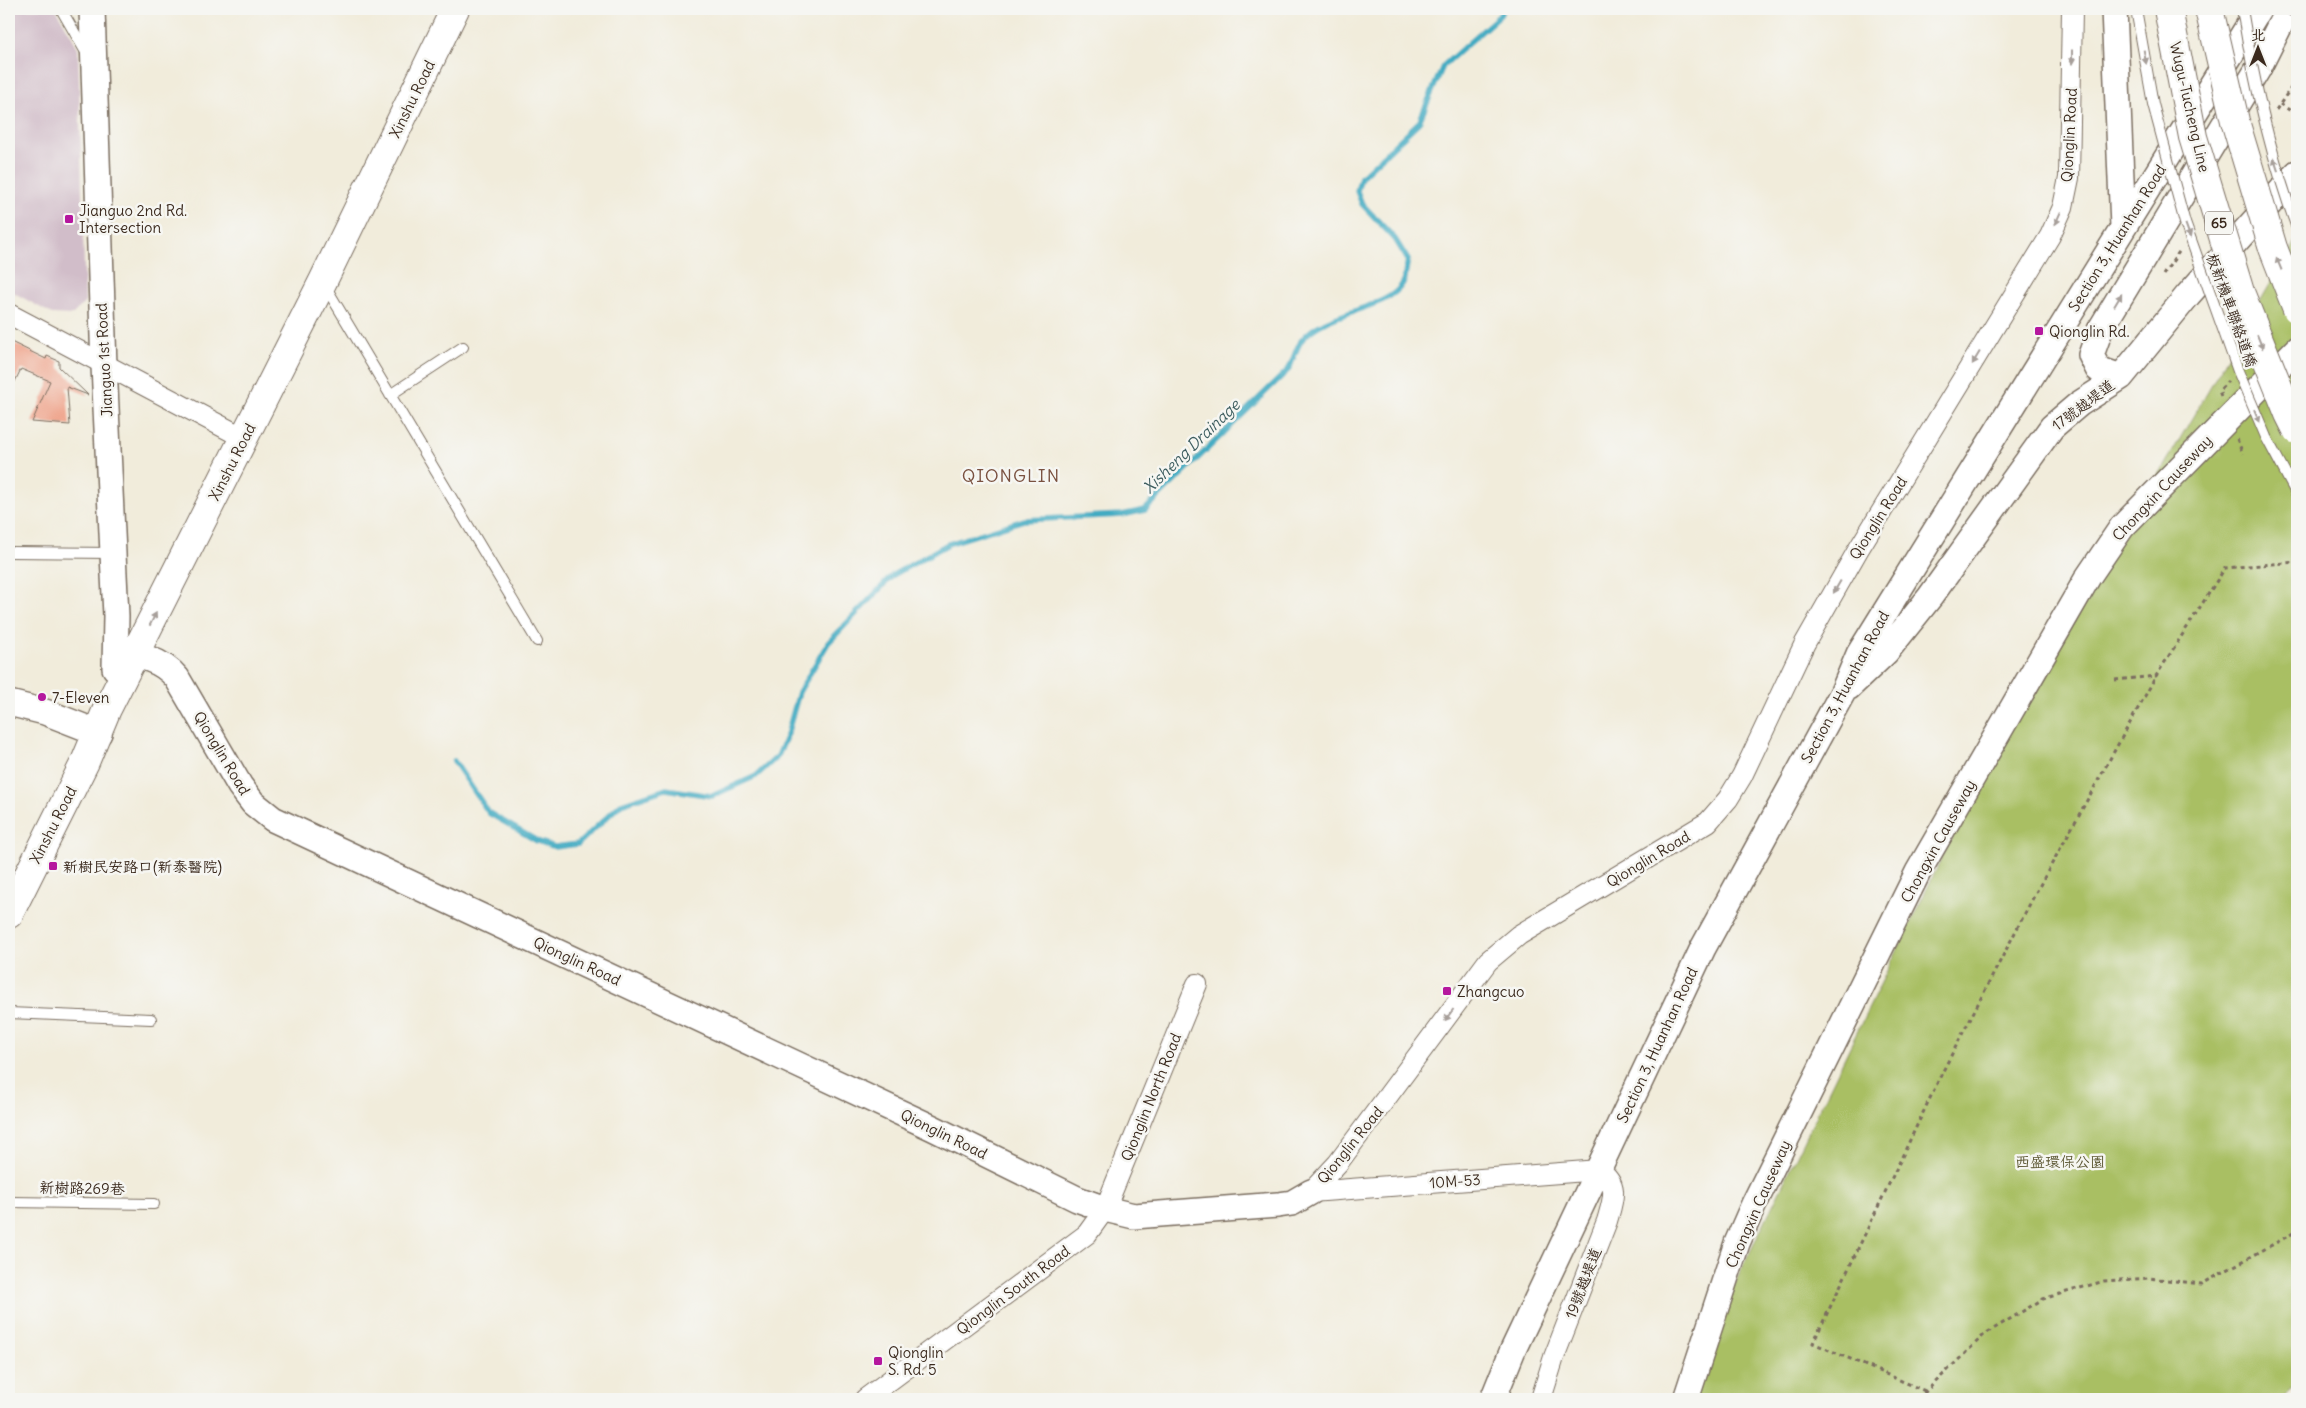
<svg xmlns="http://www.w3.org/2000/svg" width="2306" height="1408" viewBox="0 0 2306 1408" font-family="Delius,'LXGW WenKai TC',sans-serif">
<style>
.industrial{fill:#d1bdc9}
.green{fill:#a9bf64;stroke:#727441}
.lines{fill:none;stroke-linecap:round;stroke-linejoin:round}
.stream{stroke:#42abc2;stroke-width:5.5}
.building{fill:#ee997e}
.service-casing{stroke:#7b6e60;stroke-width:12}
.minor-casing{stroke:#7b6e60;stroke-width:22}
.tertiary-casing{stroke:#7b6e60;stroke-width:28}
.secondary-casing{stroke:#7b6e60;stroke-width:30}
.path{stroke:#7b6e60;stroke-width:3;stroke-dasharray:4 4;stroke-linecap:butt}
.service{stroke:#fff;stroke-width:10}
.minor{stroke:#fff;stroke-width:20}
.tertiary{stroke:#fff;stroke-width:25}
.secondary{stroke:#fff;stroke-width:28}
.service-bridge-casing{stroke:#7b6e60;stroke-width:12;stroke-linecap:butt}
.trunk-bridge-casing{stroke:#7b6e60;stroke-width:30;stroke-linecap:butt}
.path-bridge{stroke:#7b6e60;stroke-width:3;stroke-dasharray:4 4;stroke-linecap:butt}
.service-bridge{stroke:#fff;stroke-width:10}
.trunk-bridge{stroke:#fff;stroke-width:28}
.oneway{fill:#a79f9a}
.poi-dot{fill:#b5179e;stroke:#f6f6f2;stroke-width:2}
.labels{text-anchor:middle;dominant-baseline:central;stroke-width:5;stroke-linejoin:round;paint-order:stroke}
.shield{fill:#f6f6f2;stroke:#73675e;stroke-width:1}
.shield-label{font-size:14px;font-weight:bold;fill:#3b2a1e}
.street-label{font-size:15px;fill:#3b2a1e;stroke:#f6f6f2}
.poi-label{font-size:15px;fill:#3b2a1e;stroke:#f6f6f2;text-anchor:start}
.park-label{font-size:15px;fill:#5c5733;stroke:#f6f6f2}
.water-label{font-size:16px;font-style:italic;fill:#3e5e60;stroke:#f6f6f2}
.quarter-label{font-size:18px;letter-spacing:1px;fill:#7a5140;stroke:#f6f6f2}
</style>
<rect width="100%" height="100%" fill="#f6f6f2"/>
<filter id="ink" filterUnits="userSpaceOnUse"><feTurbulence type="fractalNoise" baseFrequency=".02" numOctaves="2"/><feDisplacementMap in="SourceGraphic" scale="10" xChannelSelector="R" yChannelSelector="G"/><feConvolveMatrix kernelMatrix="1 2 1 2 8 2 1 2 1" color-interpolation-filters="sRGB"/></filter>
<filter id="wash" filterUnits="userSpaceOnUse"><feTurbulence type="fractalNoise" baseFrequency=".0096" numOctaves="4" result="noise"/><feDisplacementMap in="SourceGraphic" scale="20" xChannelSelector="R" yChannelSelector="G"/><feGaussianBlur stdDeviation="1.12" result="paint"/><feColorMatrix in="noise" values="0 0 0 0 0 0 0 0 0 0 0 0 0 0 0 0 0 1.4 0 .05"/><feComposite in="paint" operator="in"/></filter>
<g filter="url(#wash)">
<rect width="100%" height="100%" fill="#f1ecdb"/>
<path class="industrial" d="M9 9H56L78 48 85 302 72 315 52 314 9 290Z"/>
<path class="green" d="M2297 238V1380L2283 1399H1682L1732 1289 1974 792Z"/>
<g class="lines">
<path class="stream" d="M454 761 489 813 537 841 555 847 578 844 621 804 666 789 712 796 756 776 778 756 787 735 799 692 828 643 893 575 948 544 1024 520 1122 515 1145 510 1289 369C1293 360 1296 349 1301 341 1323 310 1388 311 1403 283 1406 277 1406 266 1408 260L1395 239 1362 204 1357 191 1361 177 1419 122 1443 66 1500 15 1503 9"/>
</g>
<g id="blocks">
<path class="building" d="M9 341 46 359 47 356 59 361V367L88 395 67 387 70 425 32 422 50 381 21 369 9 394Z"/>
</g>
</g>
<g filter="url(#ink)">
<use href="#blocks" fill-opacity="0" stroke="#7b6e60" stroke-width="1"/>
<g class="lines">
<g class="service-casing">
<path id="service" d="M61 9 87 54
M324 284 537 641
M390 395 463 347
M9 552 113 553
M9 1013 151 1019
M9 1202 154 1204"/>
</g>
<g class="minor-casing">
<path id="minor" d="M9 314 244 438
M1311 1192 1338 1163 1488 961 1519 935 1708 822 1728 799 1742 776 1805 643 1858 550 2050 236 2063 207 2069 178 2072 9
M1311 1192 1599 1170C1620 1184 1613 1200 1607 1221L1554 1357 1541 1399
M865 1399 1087 1234 1105 1209 1197 984"/>
</g>
<g class="tertiary-casing">
<path id="tertiary" d="M92 9 104 366 116 616 115 668
M2114 9 2123 227
M2121 377 2098 369 2091 355 2100 330 2258 69 2288 9
M116 653C140 655 161 659 177 678L240 786 253 803 273 819 933 1128 1077 1199 1105 1209 1134 1216 1278 1205 1292 1203 1311 1192
M1849 687 1886 652 1930 597 2052 427 2079 404 2121 377 2188 295 2297 173
M9 703 45 712 99 733
M1493 1399 1512 1352 1703 948 1843 692 1859 654 2259 9
M1686 1399 1737 1243 1754 1204 1918 872 2088 577 2122 527 2297 349"/>
</g>
<g class="secondary-casing">
<path id="secondary" d="M9 914 85 762 107 709 323 281 455 9"/>
</g>
<path class="path" d="M2280 104 2297 115
M2276 110 2297 79
M2163 275 2181 249
M2221 396 2219 391 2228 381
M2237 439 2243 454
M2115 680 2156 676 2225 568 2297 562
M1925 1391 1813 1343 1942 1073 2034 896 2156 676
M1918 1399 1985 1334 2043 1299 2104 1281 2149 1278 2202 1284 2297 1231"/>
<use href="#service" class="service"/>
<use href="#minor" class="minor"/>
<use href="#tertiary" class="tertiary"/>
<use href="#secondary" class="secondary"/>
<g class="service-bridge-casing">
<path id="service-bridge" d="M2136 9 2153 104 2185 223 2238 371 2266 437 2297 495
M2242 9C2254 83 2271 158 2297 228"/>
</g>
<g class="trunk-bridge-casing">
<path id="trunk-bridge" d="M2168 9 2193 137 2240 292 2289 414 2297 430
M2209 9 2235 121 2273 248 2297 309"/>
</g>
<path class="path-bridge" d="M2281 9 2292 16 2296 9"/>
<use href="#service-bridge" class="service-bridge"/>
<use href="#trunk-bridge" class="trunk-bridge"/>
</g>
<defs><path id="oneway-solid" d="M-6-.8H1V-3.2L6.5 0L1 3.2V.8H-6Z" transform="scale(1.25)"/></defs>
<g class="oneway">
<use href="#oneway-solid" transform="translate(2072 57) rotate(90)"/>
<use href="#oneway-solid" transform="translate(2145 57) rotate(80)"/>
<use href="#oneway-solid" transform="translate(2276 165) rotate(-108)"/>
<use href="#oneway-solid" transform="translate(2058 218) rotate(114)"/>
<use href="#oneway-solid" transform="translate(2188 231) rotate(70)"/>
<use href="#oneway-solid" transform="translate(2279 264) rotate(-112)"/>
<use href="#oneway-solid" transform="translate(2118 300) rotate(-59)"/>
<use href="#oneway-solid" transform="translate(2260 342) rotate(68)"/>
<use href="#oneway-solid" transform="translate(1976 358) rotate(121)"/>
<use href="#oneway-solid" transform="translate(2257 416) rotate(67)"/>
<use href="#oneway-solid" transform="translate(1837 587) rotate(120)"/>
<use href="#oneway-solid" transform="translate(153 619) rotate(-63)"/>
<use href="#oneway-solid" transform="translate(1449 1015) rotate(127)"/>
</g>
</g>
<g class="poi-dot">
<rect x="64" y="214" width="10" height="10" rx="2.5"/>
<rect x="2034" y="326" width="10" height="10" rx="2.5"/>
<circle cx="42" cy="697" r="5"/>
<rect x="48" y="861" width="10" height="10" rx="2.5"/>
<rect x="1442" y="986" width="10" height="10" rx="2.5"/>
<rect x="873" y="1356" width="10" height="10" rx="2.5"/>
</g>
<g class="labels">
<rect class="shield" x="2205" y="211.5" width="28" height="23" rx="4"/>
<g class="shield-label">
<text x="2219" y="223">65</text>
</g>
<g class="street-label">
<text transform="translate(412 99) rotate(-64)">Xinshu Road</text>
<text transform="translate(2190 107) rotate(77)">Wugu-Tucheng Line</text>
<text transform="translate(2069 135) rotate(-87)">Qionglin Road</text>
<text transform="translate(2117 238) rotate(-58)">Section 3, Huanhan Road</text>
<text transform="translate(2232 310) rotate(70)">板新機車聯絡道橋</text>
<text transform="translate(104 360) rotate(-93)">Jianguo 1st Road</text>
<text transform="translate(2083 405) rotate(-37)">17號越堤道</text>
<text transform="translate(232 462) rotate(-63)">Xinshu Road</text>
<text transform="translate(2162 488) rotate(-47)">Chongxin Causeway</text>
<text transform="translate(1878 518) rotate(-58)">Qionglin Road</text>
<text transform="translate(1845 687) rotate(-62)">Section 3, Huanhan Road</text>
<text transform="translate(222 753) rotate(59)">Qionglin Road</text>
<text transform="translate(53 825) rotate(-63)">Xinshu Road</text>
<text transform="translate(1938 841) rotate(-61)">Chongxin Causeway</text>
<text transform="translate(1648 859) rotate(-31)">Qionglin Road</text>
<text transform="translate(577 961) rotate(25)">Qionglin Road</text>
<text transform="translate(1657 1045) rotate(-65)">Section 3, Huanhan Road</text>
<text transform="translate(1151 1097) rotate(-68)">Qionglin North Road</text>
<text transform="translate(944 1134) rotate(26)">Qionglin Road</text>
<text transform="translate(1350 1145) rotate(-51)">Qionglin Road</text>
<text transform="translate(1455 1181) rotate(-4)">10M-53</text>
<text transform="translate(82 1188) rotate(1)">新樹路269巷</text>
<text transform="translate(1758 1204) rotate(-66)">Chongxin Causeway</text>
<text transform="translate(1583 1283) rotate(-69)">19號越堤道</text>
<text transform="translate(1013 1290) rotate(-37)">Qionglin South Road</text>
</g>
<g class="poi-label">
<text x="79" y="210">Jianguo 2nd Rd.<tspan x="79" dy="17">Intersection</tspan></text>
<text x="2049" y="331">Qionglin Rd.</text>
<text x="52" y="697">7-Eleven</text>
<text x="63" y="866">新樹民安路口(新泰醫院)</text>
<text x="1457" y="991">Zhangcuo</text>
<text x="888" y="1352">Qionglin<tspan x="888" dy="17">S. Rd. 5</tspan></text>
</g>
<g class="park-label">
<text x="2060" y="1161">西盛環保公園</text>
</g>
<g class="water-label">
<text transform="translate(1191 446) rotate(-44)">Xisheng Drainage</text>
</g>
<g class="quarter-label">
<text x="1011" y="475">QIONGLIN</text>
</g>
</g>
<rect width="2306" height="1408" fill="none" stroke="#f6f6f2" stroke-width="30"/>
<g transform="translate(2258 48)" stroke="#f6f6f2" stroke-width="4" paint-order="stroke">
<path d="M0-4L9 19L0 12L-9 19Z" fill="#3b2a1e"/>
<text y="-8" font-size="14" font-weight="bold" text-anchor="middle" fill="#3b2a1e">北</text>
</g>
</svg>
